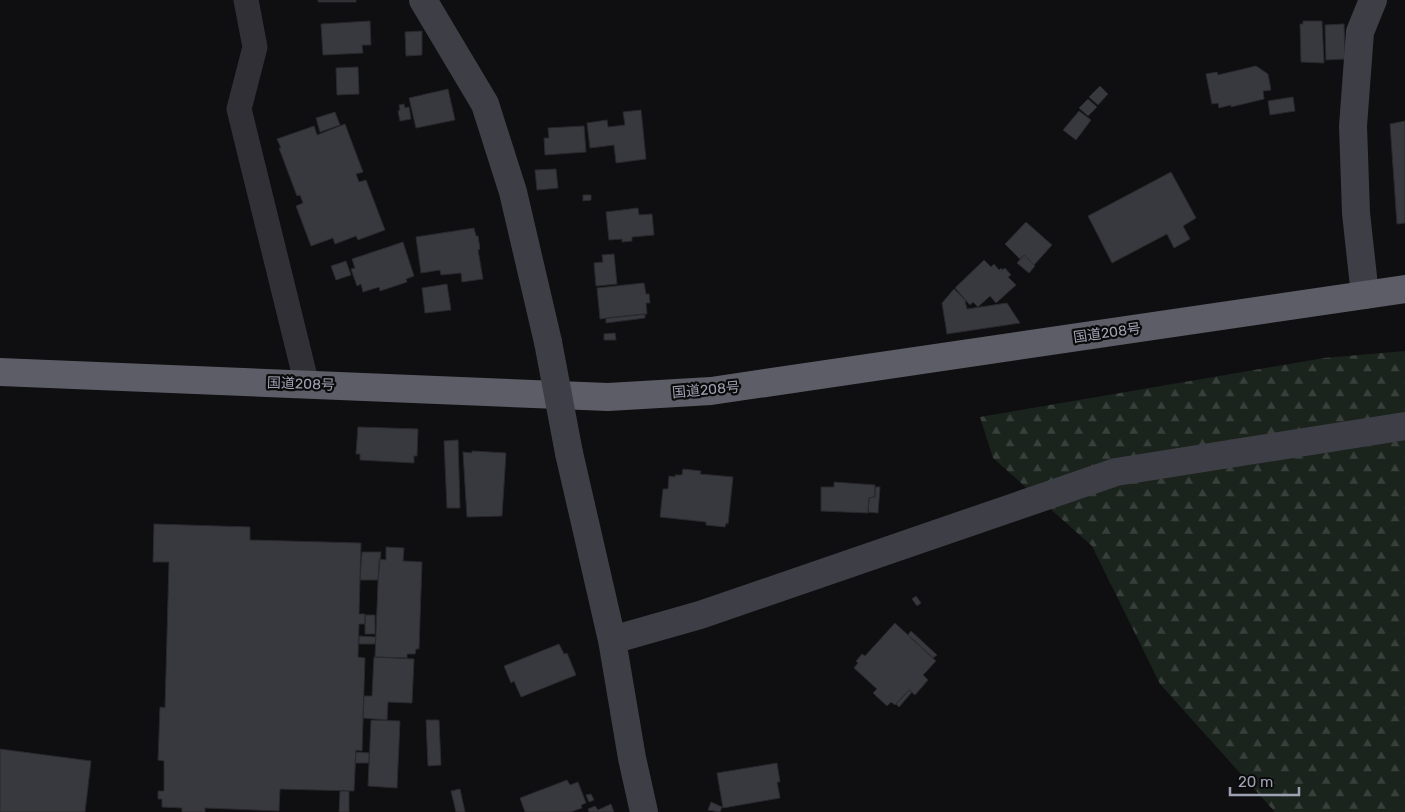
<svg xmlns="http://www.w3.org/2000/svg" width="1405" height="812" viewBox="0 0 1405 812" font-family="Rubik,'Noto Sans JP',sans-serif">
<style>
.forest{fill:url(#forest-firs)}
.building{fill:#38393f;stroke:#29292d}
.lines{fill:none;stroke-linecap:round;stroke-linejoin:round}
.street{stroke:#303036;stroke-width:25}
.secondary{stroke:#3e3f46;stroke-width:28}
.highway{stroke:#5c5d67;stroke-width:28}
.secondary-bridge{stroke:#3e3f46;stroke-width:28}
.labels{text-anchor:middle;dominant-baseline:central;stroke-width:4.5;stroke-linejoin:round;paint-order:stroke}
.street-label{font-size:14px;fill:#9fa2b3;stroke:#0a0a0b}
</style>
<defs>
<pattern id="forest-firs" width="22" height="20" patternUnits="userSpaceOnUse" patternTransform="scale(1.25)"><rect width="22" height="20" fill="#1b231d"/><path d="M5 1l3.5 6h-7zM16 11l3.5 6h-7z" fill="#39403b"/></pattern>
</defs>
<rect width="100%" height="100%" fill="#0f0f11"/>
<path class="forest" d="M1405 351V812H1275L1160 684 1092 546 993 458 980 417 1324 358Z"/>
<path class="building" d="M318 0H356V2H318Z
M370 21 371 45H362L363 53 323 55 321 24Z
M1303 21H1322L1324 63 1301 62 1300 24H1303Z
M1344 24 1345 59 1326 60 1325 25Z
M422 31V55L406 56 405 32Z
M1256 66 1268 74 1271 90 1263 91 1264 99 1231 107V105L1219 108 1218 103 1212 104 1206 74 1217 72 1218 75Z
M358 67 359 94 337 95 336 68Z
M1100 86 1108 94 1098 105 1089 97Z
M448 89 455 120 416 128 409 98Z
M1293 97 1295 111 1270 115 1268 101Z
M1088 99 1097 107 1088 116 1079 108Z
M404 104 405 108 409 107 411 119 400 121 398 111 400 110 399 105Z
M641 110 646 159 616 163 614 145 590 148 587 123 607 120 608 127 625 125 623 112Z
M1079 111 1091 120 1076 140 1063 130Z
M335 112 340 125 320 132 316 118Z
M1405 121V223L1397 224 1390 124Z
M345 124 363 172 356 174 359 182 366 180 385 230 358 240 356 236 335 244 333 238 311 246 296 206 303 203 300 195 297 196 279 148H281L277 139 314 126 317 135Z
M584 126 586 152 545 155 544 138H549L548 128Z
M556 169 558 188 537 190 535 170Z
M1171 172 1196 218 1183 226 1190 239 1174 248 1167 234 1112 263 1088 216Z
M583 195H591V200L583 201Z
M638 208 639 215 652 214 654 235 632 237V241L622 242V239L609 240 606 212Z
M1026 222 1052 245 1034 265 1024 255 1020 259 1005 244Z
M474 228 476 236H478L480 249 478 250 483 279 462 282 461 273 441 275 440 270 421 273 416 237Z
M403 242 414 276 406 279 407 282 380 291 379 287 363 292 361 284 357 286 351 269 355 268 352 259Z
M614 254 617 284 596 286 594 263 603 262 602 255Z
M1024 255 1035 266 1029 273 1017 263Z
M984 260 991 267 994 264 999 270 1001 268 1002 270 1005 268 1011 275 1008 277 1016 285 996 303 990 296 978 307 973 302 970 305 955 288Z
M346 261 351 275 336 280 331 266Z
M644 283 646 294H649L650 303H646L647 314 600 319 597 288Z
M447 284 451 310 425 313 422 288Z
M954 289 966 301H965L967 309 1007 303 1020 323 947 334 942 303Z
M645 314V318L606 323V318Z
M615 333 616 340H604V334Z
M358 427 418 429 417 456H414V463L360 460V454H356Z
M458 440 460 508H447L444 441Z
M472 451 506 453 502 516 467 517 463 452 472 453Z
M683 469 701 471 700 474 733 477 728 524 726 523 725 527 706 525V522L660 517 663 489H668L669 476 675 477V475H682Z
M834 482 875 485V497L869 498 868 513 821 511V487H834Z
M875 487H880L878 513 868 512 869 498 875 497Z
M154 524 250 527V540L361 543 359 614H365V624H359L358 657 365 658 362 751 356 750 354 791 280 789 279 811 205 808V812H182V808L162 807V799H158V791H164V761L158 760 160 707 165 708 169 562H153Z
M386 547 404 548 403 561 422 562 419 649H416L415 654H407V658L375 657 379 559 386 560Z
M362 552H381L378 580H360Z
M916 596 921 603 917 606 912 599Z
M365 615H375V634H365Z
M895 623 936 661 923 675 928 680 915 695 909 690 895 705 891 702 887 706 873 693 877 689 854 668 858 663 856 661 862 654 865 656Z
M911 631 937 655 933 658 908 635Z
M359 636 376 637 375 644H359Z
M559 644 564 654 567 653 576 675 521 697 514 681 511 683 504 666Z
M374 657 414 659 412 703 388 702 387 720 363 718 364 696H372Z
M909 690 912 692 899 707 896 704Z
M371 720 400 721 397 788 368 786Z
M426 720H439L441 765 428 766Z
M0 749 91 761 85 812H0Z
M356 752 369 753V763H355Z
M777 763 780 782H777L780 798 723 808 717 773Z
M567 780 570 785 578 782 586 803 581 805 582 808 571 812H525L520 798Z
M460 789 465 812H456L451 791Z
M340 791H349V812H339Z
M591 794 594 800 589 802 586 795Z
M711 802 722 807 720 812 708 810Z
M611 804 614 812H589L588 809 595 806 598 810Z"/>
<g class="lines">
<path class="street" d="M246 0 255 47 239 109 307 385"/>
<path class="secondary" d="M423 0 485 104 513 192 548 342
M1365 295 1356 213 1353 126 1360 32 1373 0
M569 453 612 640 632 758 644 812
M612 640 700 615 1116 472 1405 426"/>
<path class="highway" d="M0 372 608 397 711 391 1405 289"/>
<path class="secondary-bridge" d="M548 342 569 453"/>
</g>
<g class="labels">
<g class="street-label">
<text transform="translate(1107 333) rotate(-8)">国道208号</text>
<text transform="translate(301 384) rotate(2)">国道208号</text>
<text transform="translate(706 390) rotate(-5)">国道208号</text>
</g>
</g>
<path d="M1230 787v8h69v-8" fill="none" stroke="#9fa2b3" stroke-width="2.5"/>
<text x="1238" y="787" font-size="15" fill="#9fa2b3" stroke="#0a0a0b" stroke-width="4" paint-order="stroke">20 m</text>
</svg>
